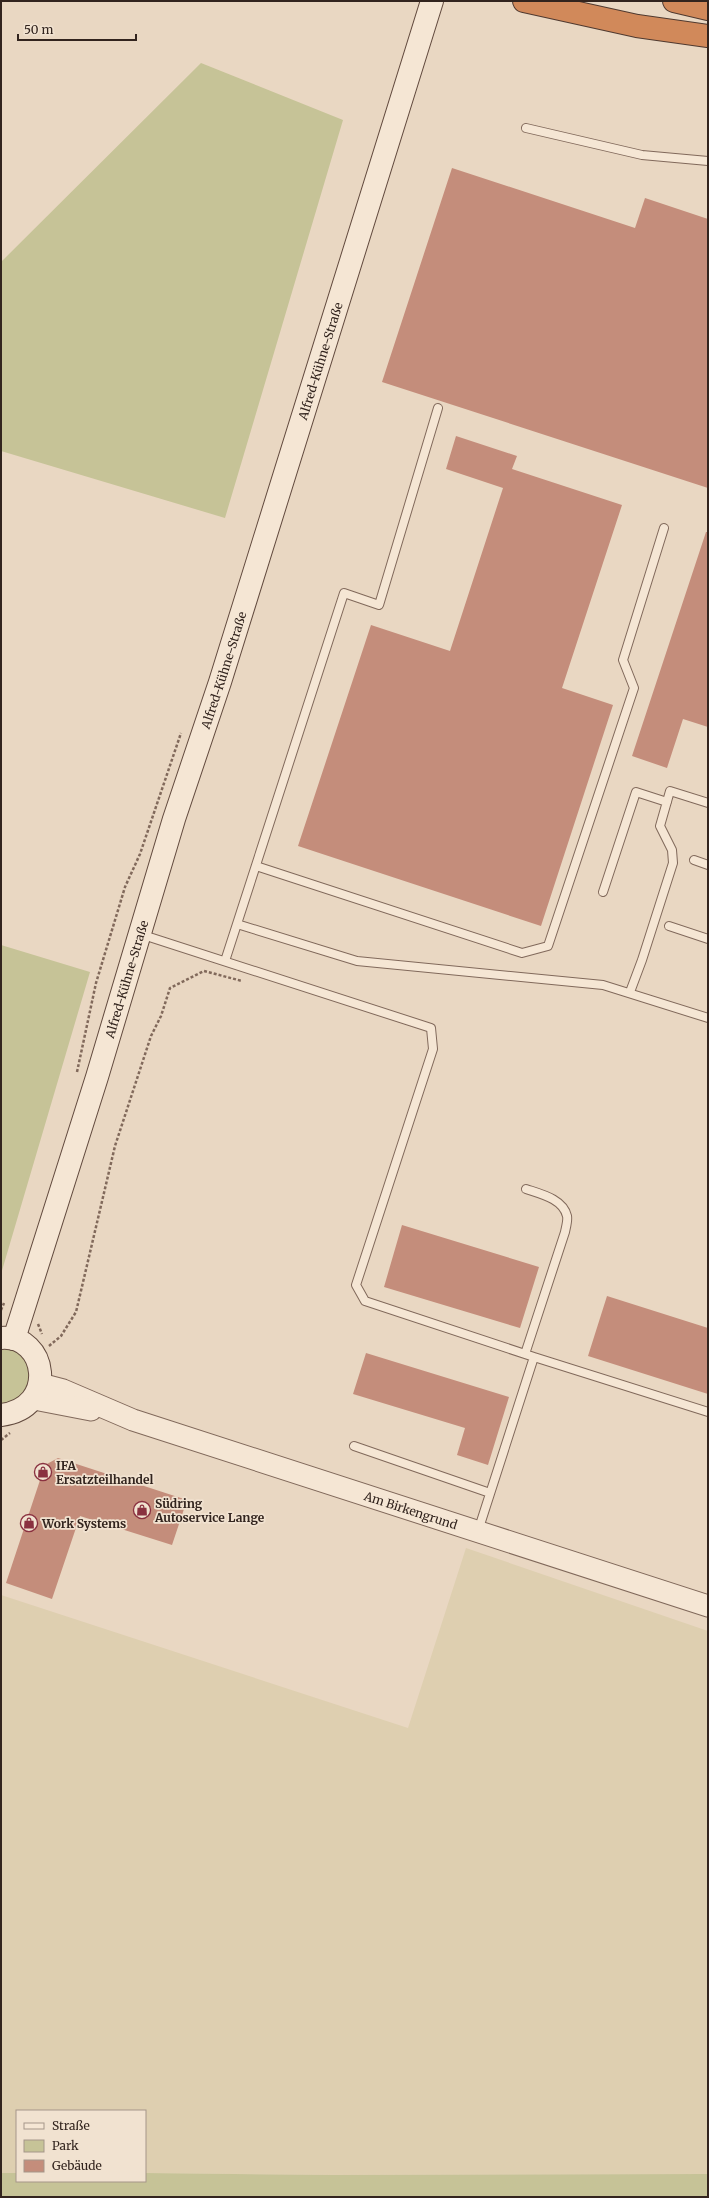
<svg xmlns="http://www.w3.org/2000/svg" width="709" height="2198" viewBox="0 0 709 2198" font-family="Merriweather,serif">
<style>
.farmland{fill:#decfb0}
.green{fill:#c6c397}
.building{fill:#c48d7b}
.lines{fill:none;stroke-linecap:round;stroke-linejoin:round}
.service-casing{stroke:#81695b;stroke-width:10}
.tertiary-casing{stroke:#81695b;stroke-width:23}
.secondary-casing{stroke:#624a3e;stroke-width:24}
.motorway-casing{stroke:#4f392f;stroke-width:24}
.path{stroke:#81695b;stroke-width:2.5;stroke-dasharray:3 2;stroke-linecap:butt}
.service{stroke:#f5e6d4;stroke-width:8}
.tertiary{stroke:#f5e6d4;stroke-width:21}
.secondary{stroke:#f5e6d4;stroke-width:22}
.motorway{stroke:#d1895a;stroke-width:22}
.labels{text-anchor:middle;dominant-baseline:central;stroke-width:3.5;stroke-linejoin:round;paint-order:stroke}
.street-label{font-size:12px;fill:#32241e;stroke:#f1e2d0}
.poi-label{font-size:12px;font-weight:bold;fill:#32241e;stroke:#f1e2d0;text-anchor:start}
</style>
<rect width="100%" height="100%" fill="#e9d7c2"/>
<path class="farmland" d="M466 1548 708 1631V2174L333 2175 145 2173V2111H17V2173H1V1595L408 1728Z"/>
<path class="green" d="M201 63 343 120 225 518 1 451V262Z
M1 945 90 972 1 1274Z
M1 1346C31 1356 31 1361 29 1391L1 1409Z
M1 2173H17V2181H145V2173L333 2175 708 2174V2197H1Z"/>
<path class="building" d="M452 168 635 228 645 198 708 219V488L382 382Z
M456 436 517 456 512 469 622 505 562 688 613 705 541 926 298 846 371 625 450 651 503 488 446 469Z
M706 532H708V727L683 719 667 768 632 756Z
M402 1225 539 1267 520 1328 384 1287Z
M607 1296 708 1328V1394L588 1356Z
M366 1353 509 1397 488 1465 457 1455 465 1428 353 1394Z
M58 1458 187 1500 172 1545 80 1516 52 1599 6 1583 45 1465Z"/>
<g class="lines">
<g class="service-casing">
<path id="service" d="M526 128 642 155 708 161
M694 860 708 865
M256 866 522 953 548 946 634 688 623 660 664 528
M603 892 636 792 667 802
M237 924 357 961 603 985 708 1018
M669 926 708 939
M140 934 431 1028 433 1049 356 1285 365 1301 534 1357 478 1531
M225 961 344 593 379 605 438 408
M630 992 642 960 673 863 672 850 660 826 670 791 708 803
M525 1354 565 1232C566 1227 568 1220 567 1216 563 1199 541 1194 526 1189
M534 1357 708 1412
M354 1446 490 1493"/>
</g>
<g class="tertiary-casing">
<g id="tertiary">
<path id="s1" d="M40 1384 63 1390 133 1420 708 1606"/>
<path d="M34 1399 91 1410"/>
</g>
</g>
<g class="secondary-casing">
<g id="secondary">
<path d="M1 1338C47 1334 59 1408 1 1415"/>
<path id="s2" d="M14 1339 97 1077 174 819 220 682 432 1"/>
</g>
</g>
<g class="motorway-casing">
<path id="motorway" d="M524 1 637 26 708 36
M674 1 708 9"/>
</g>
<path class="path" d="M77 1072 96 983 125 887 140 854 181 733
M1 1310 4 1303
M38 1324 42 1334
M49 1346 61 1336 76 1312 115 1146 151 1036 161 1016 170 988 204 971 242 981
M1 1440 10 1433"/>
<use href="#service" class="service"/>
<use href="#tertiary" class="tertiary"/>
<use href="#secondary" class="secondary"/>
<use href="#motorway" class="motorway"/>
</g>
<defs>
<g id="shop-ring" transform="scale(0.9)"><circle r="9.5" fill="#f1e2d0" stroke="#8a3140" stroke-width="1.5"/><path d="M-5-2.5h2.3a2.7 3.5 0 0 1 5.4 0H5L5.5 6h-11ZM-1.5-2.5h3a1.5 2.3 0 0 0-3 0Z" fill="#8a3140"/></g>
</defs>
<g fill-rule="evenodd">
<use href="#shop-ring" x="43" y="1472"/>
<use href="#shop-ring" x="142" y="1510"/>
<use href="#shop-ring" x="29" y="1523"/>
</g>
<g class="labels">
<g class="street-label">
<text stroke="none"><textPath href="#s2" startOffset="1025">Alfred-Kühne-Straße</textPath></text>
<text stroke="none"><textPath href="#s2" startOffset="701">Alfred-Kühne-Straße</textPath></text>
<text stroke="none"><textPath href="#s2" startOffset="377">Alfred-Kühne-Straße</textPath></text>
<text stroke="none"><textPath href="#s1" startOffset="392">Am Birkengrund</textPath></text>
</g>
<g class="poi-label">
<text x="56" y="1465">IFA<tspan x="56" dy="14">Ersatzteilhandel</tspan></text>
<text x="155" y="1503">Südring<tspan x="155" dy="14">Autoservice Lange</tspan></text>
<text x="42" y="1523">Work Systems</text>
</g>
</g>
<rect width="709" height="2198" fill="none" stroke="#32241e" stroke-width="4"/>
<rect x="16" y="2110" width="130" height="72" fill="#f1e2d0" stroke="#a59689"/>
<rect x="24" y="2123" width="20" height="6" fill="#f5e6d4" stroke="#a59689"/>
<text x="52" y="2130" font-size="12" fill="#32241e">Straße</text>
<rect x="24" y="2140" width="20" height="12" fill="#c6c397" stroke="#a59689"/>
<text x="52" y="2150" font-size="12" fill="#32241e">Park</text>
<rect x="24" y="2160" width="20" height="12" fill="#c48d7b" stroke="#a59689"/>
<text x="52" y="2170" font-size="12" fill="#32241e">Gebäude</text>
<path d="M18 34v6h118v-6" fill="none" stroke="#32241e" stroke-width="2"/>
<text x="24" y="34" font-size="12" fill="#32241e" stroke="#f1e2d0" stroke-width="3" paint-order="stroke">50 m</text>
</svg>
